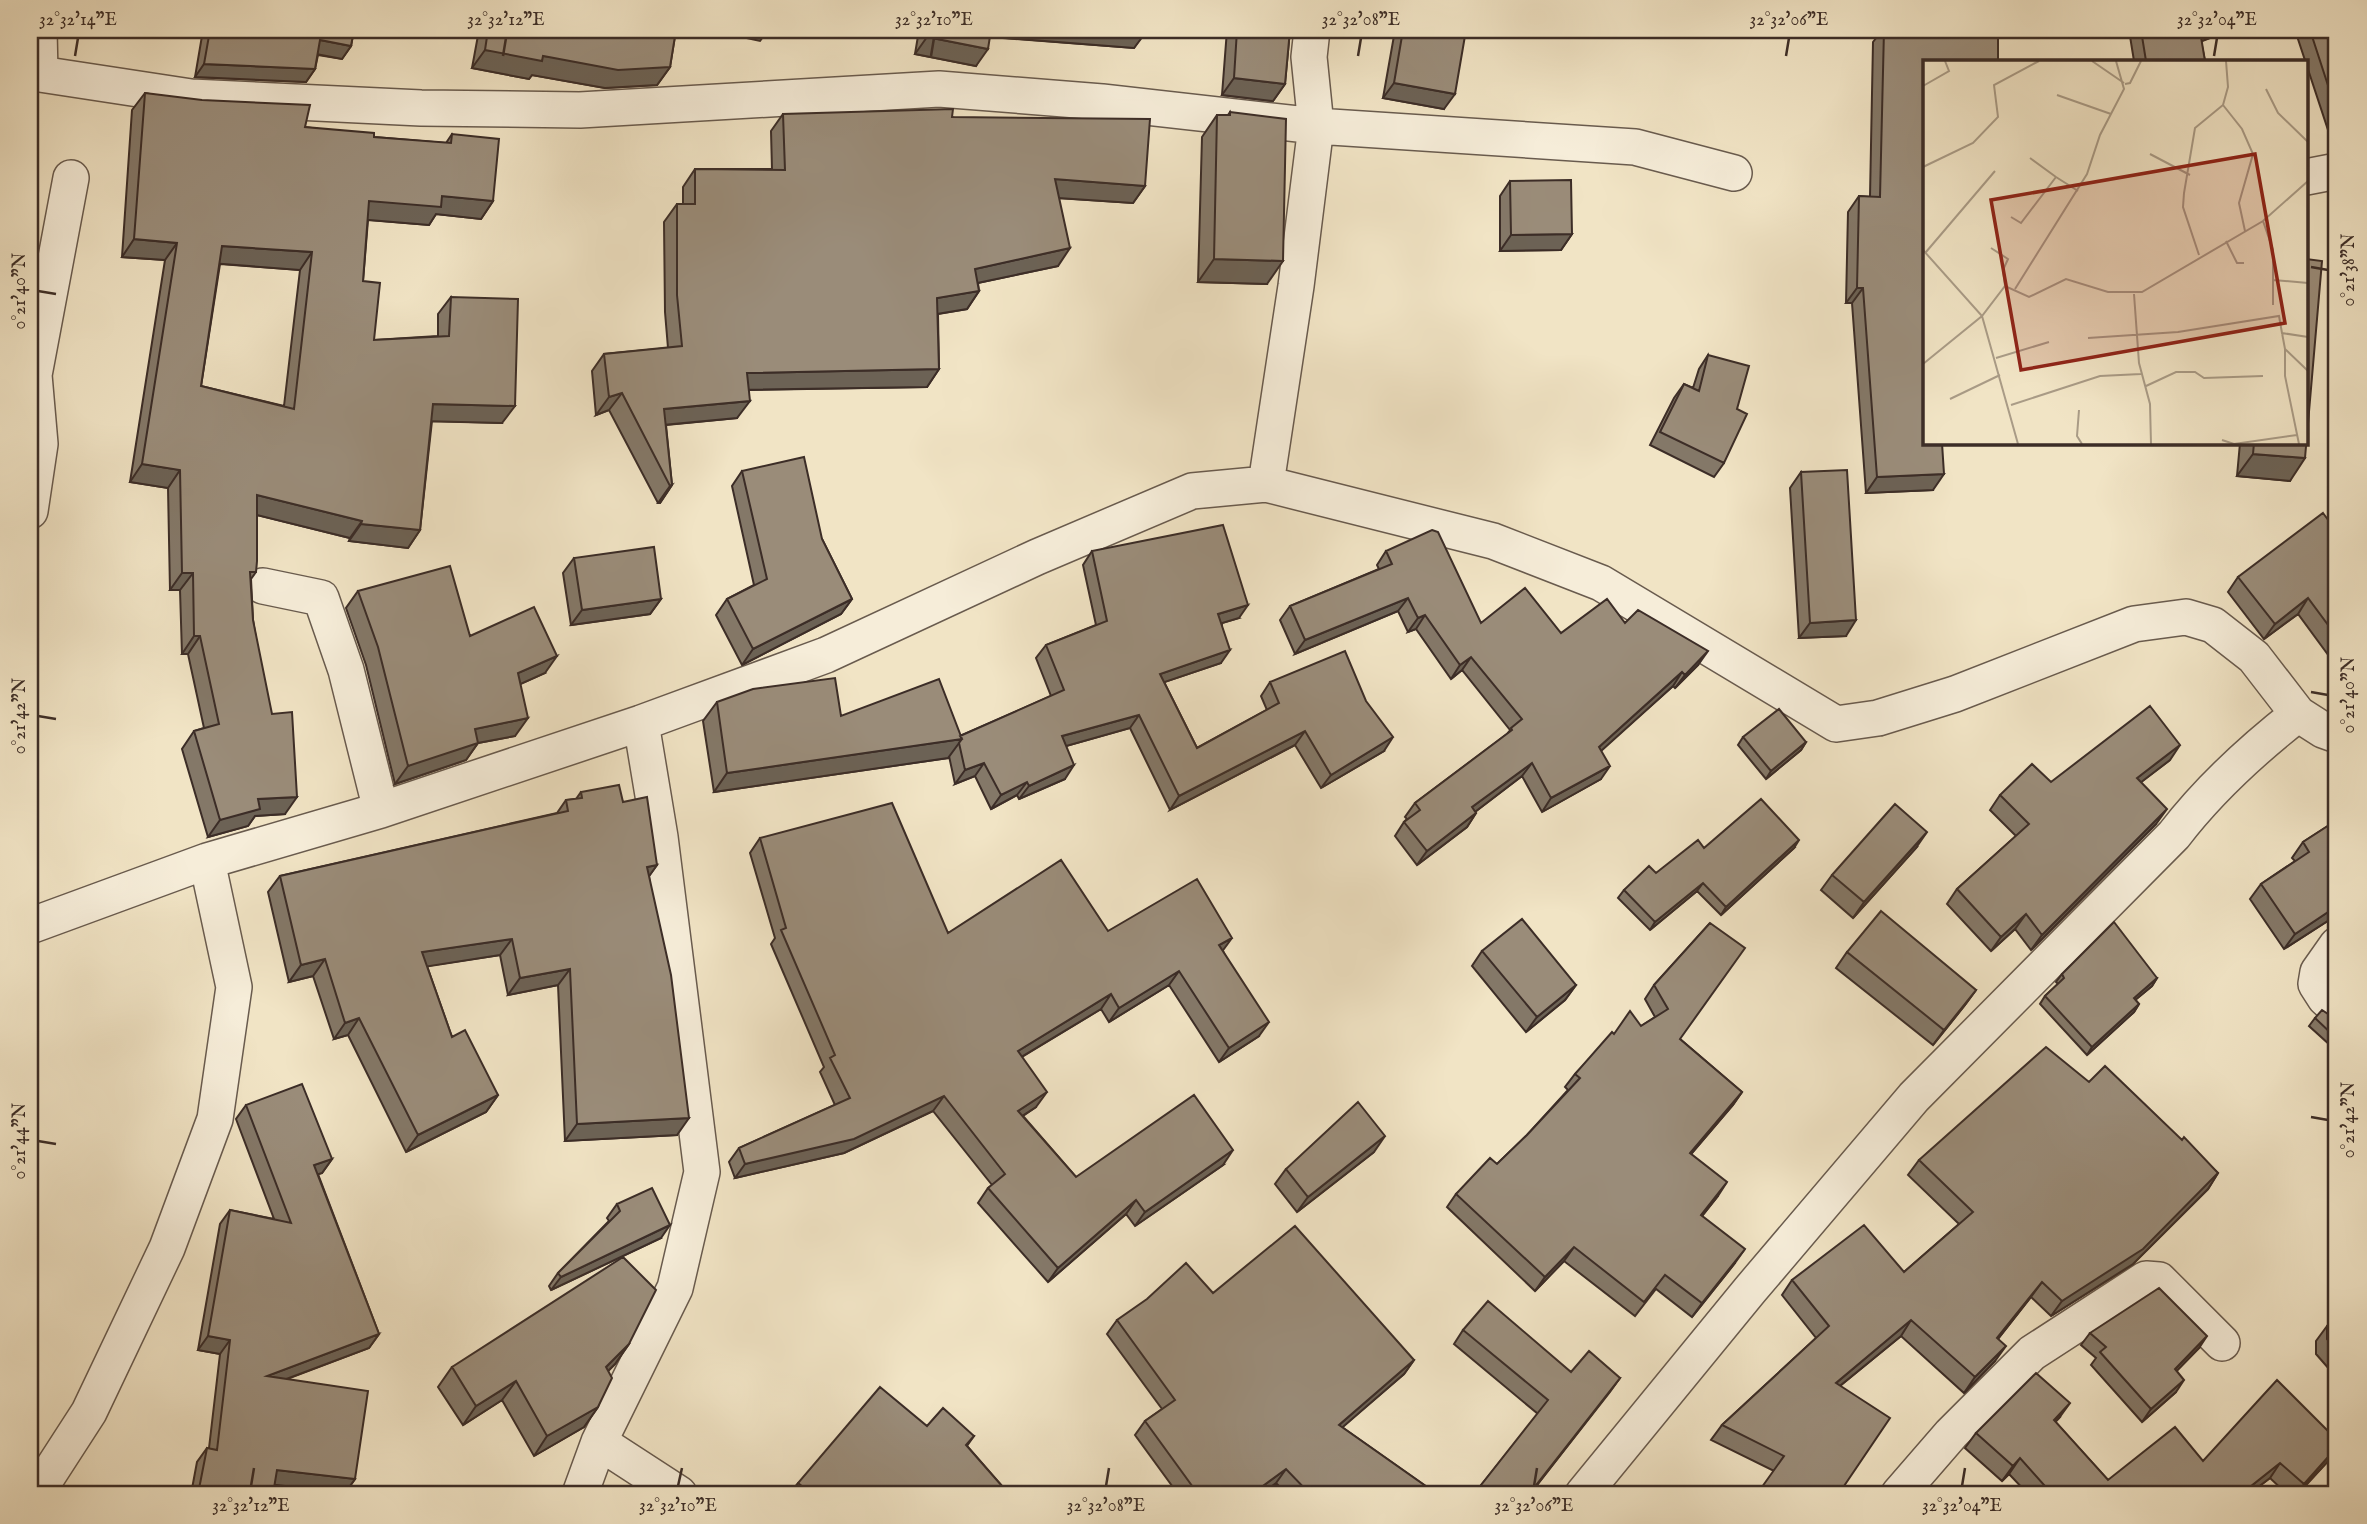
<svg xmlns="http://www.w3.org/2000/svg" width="2367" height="1524" viewBox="0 0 2367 1524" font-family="'IM FELL English',serif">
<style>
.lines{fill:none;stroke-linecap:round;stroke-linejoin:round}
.street-casing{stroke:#695b4e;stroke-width:38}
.street{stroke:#f6edd9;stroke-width:35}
.wall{fill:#847868;stroke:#3c2d27;stroke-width:2;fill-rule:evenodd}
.shaded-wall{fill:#6c6255;stroke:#3c2d27;stroke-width:2}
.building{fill:#9a8c79;stroke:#3c2d27;stroke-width:2;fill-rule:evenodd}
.ticks{fill:none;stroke:#3c2d27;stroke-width:2.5}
.inset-road{fill:none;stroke:#a99b86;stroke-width:2}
.view{fill:#8f2418;fill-opacity:0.15;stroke:#8f2418;stroke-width:3.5}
.inset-edge{fill:none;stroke:#3c2d27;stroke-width:3.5}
.neatline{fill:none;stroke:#3c2d27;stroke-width:2.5}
.ticks-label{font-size:18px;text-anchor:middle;fill:#3c2d27}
</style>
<rect width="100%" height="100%" fill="#f1e4c5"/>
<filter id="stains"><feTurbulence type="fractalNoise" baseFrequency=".00286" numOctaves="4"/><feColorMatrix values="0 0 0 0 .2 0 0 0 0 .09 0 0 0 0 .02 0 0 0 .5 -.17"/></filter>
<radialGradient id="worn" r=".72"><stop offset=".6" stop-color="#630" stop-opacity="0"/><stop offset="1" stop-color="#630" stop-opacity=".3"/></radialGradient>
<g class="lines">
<g class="street-casing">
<path id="street" d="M39 30 40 74 191 97 421 108 580 110 939 89 1102 102 1316 126 1635 147 1734 173
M2306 177 2337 171
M1266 484 1296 286 1316 126 1309 57 1312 30
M30 511 40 444 34 375 71 178
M263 586 321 598 346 670 381 810
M30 926 207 861 381 810 641 723 826 655 1037 557 1192 491 1266 484 1493 541 1601 583 1836 724 1878 718 1955 694 2134 624 2186 617 2213 625 2254 657 2298 714 2323 730 2337 735
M2337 945 2318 972 2316 984 2325 998 2337 1009
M599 1442 679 1494
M36 1494 89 1412 167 1248 215 1119 234 987 207 861
M580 1494 599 1442 675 1288 702 1172 660 837 641 723
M1583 1494 1750 1290 1914 1097 2174 835C2210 788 2252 750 2298 714
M1899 1494 1951 1434 2032 1353 2146 1279 2159 1280 2222 1343"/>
</g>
<use href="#street" class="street"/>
</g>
<path class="wall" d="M203 30H354L351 46 342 59 318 55 315 69 306 82 195 77Z
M479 30H676L670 67 657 85 605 88 532 75 529 79 472 68Z
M919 30H1146L1134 48 990 37 976 66 915 54Z
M1227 30H1290L1285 84 1273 101 1222 95Z
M1395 30H1466L1444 109 1383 98Z
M1879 30H1998L1924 61V443L1933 490 1866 493 1852 303H1846L1848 212 1859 196 1870 197 1873 42 1880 33Z
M2129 30H2231L2201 41 2205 61H2134Z
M2295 30H2337V143L2333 145Z
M145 93 305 127 374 137 446 143 452 134 493 201 481 219 436 214 429 225 368 220 363 281 374 340 438 336V314L451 297 502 423 432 421 420 530 408 548 349 541 350 538 257 515 256 572 251 579 253 620 285 814 255 816 248 826 208 837 182 749 194 731 204 728 188 654H182L180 590H170L168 488 130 482 165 260 122 257 132 110ZM220 264 300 270 284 406 201 386Z
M1230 112 1267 284 1198 282 1202 137 1217 115H1228Z
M783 114 952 117 1145 186 1133 203 1059 198 1058 266 978 283 979 291 967 309 938 314 939 369 927 387 749 390 737 418 666 425 672 485 660 503H658L609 410 596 415 592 371 604 354 668 348 665 312 664 222 677 204H683V187L695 169H772L771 131Z
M1510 181 1572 234 1561 250 1500 251V196Z
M1708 355 1724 463 1714 477 1650 445 1674 398 1684 384 1693 388 1699 369Z
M2240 443H2306L2290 481 2237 476Z
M742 471 822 539 852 599 841 614 742 665 716 615 727 599 754 585 732 486Z
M1801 472 1846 636 1799 638 1790 488Z
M2337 532V667L2298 614 2264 639 2228 592 2238 577Z
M1092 551 1239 618 1222 623 1221 663 1164 682 1197 748 1267 710 1261 696 1270 682 1384 751 1321 788 1295 745 1170 810 1130 728 1066 746 1065 779 1019 799 1017 795 991 809 975 776 955 784 949 756 948 758 714 792 703 721 717 702 841 716 960 736 1051 696 1036 658 1046 645 1096 625 1083 565Z
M1386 551 1481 623 1561 633 1625 623 1698 665 1675 688 1673 686 1601 750V779L1542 812 1522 776 1475 812 1476 813 1467 827 1417 865 1395 836 1404 822 1407 819 1405 817 1415 803 1507 734 1510 730 1462 670 1451 679 1416 629 1408 632 1398 611 1295 654 1280 620 1290 606 1379 569 1377 565Z
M574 558 661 599 650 614 571 625 563 573Z
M358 591 470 636 545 673 520 684 515 736 478 743 466 760 395 784 366 665 346 608Z
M1743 737 1806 742 1801 750 1766 779 1738 745Z
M2170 760 2141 782 2156 824 2031 950 2015 929 1991 951 1947 904 1957 889 2016 836 1990 810 2000 795 2051 782Z
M581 792 623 802 657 865 649 876 677 1135 565 1141 558 985 508 995 500 955 427 966 452 1037 498 1095 486 1112 406 1152 348 1035 334 1039 313 976 289 982 268 892 280 876 557 813 566 800 576 799Z
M2337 820V915L2284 949 2250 899 2261 884 2295 861 2292 858 2303 842Z
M760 838 948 933 1108 931 1223 951 1259 1036 1219 1062 1169 985 1109 1022 1101 1009 1022 1057 1036 1107 1023 1116 1076 1177 1223 1165 1135 1226 1126 1214 1048 1282 978 1203 988 1188 992 1185 933 1111 844 1153 735 1178 729 1162 739 1148 835 1105 820 1072 824 1067 771 944 775 938 750 853Z
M1704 848H1794L1721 915 1697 891 1650 930 1618 898 1624 890Z
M1916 848 1853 918 1821 890 1832 875Z
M1710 923 1680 1039 1742 1092 1733 1105 1691 1154 1718 1196 1702 1216 1735 1263 1692 1317 1656 1289 1635 1316 1564 1261 1535 1291 1447 1207 1456 1194 1497 1164 1527 1135 1568 1090 1565 1087 1575 1074 1614 1034 1641 1026 1655 1017 1645 999 1654 985Z
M1482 951 1576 985 1565 1000 1526 1032 1472 966Z
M1847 952 1976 990 1965 1005 1933 1045 1836 968Z
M2062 974 2157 978 2152 986 2135 1000 2139 1004 2134 1012 2087 1055 2040 1004 2045 996 2058 984 2056 982Z
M2315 1018 2337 1020V1038L2330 1045 2309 1026Z
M2089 1082 2182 1140 2218 1173 2208 1189 2133 1264 2051 1316 2031 1297 1998 1339 1995 1361 1964 1393 1901 1336 1840 1386 1774 1471 1711 1440 1722 1425 1816 1338 1782 1295 1792 1280 1904 1272 1959 1224 1908 1175 1919 1160Z
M246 1105 332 1159 322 1173 318 1174 379 1334 369 1348 287 1379 355 1479 345 1493 275 1485 273 1494H191L197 1462 207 1448H209L220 1354 198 1350 220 1224 230 1210 274 1219 236 1119Z
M1374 1152 1297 1212 1275 1184 1286 1169Z
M617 1204 661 1238 551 1290 549 1286 558 1273 609 1221 607 1218Z
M1213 1293 1414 1360 1404 1374 1342 1427 1437 1494H1287L1276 1483 1261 1494H1178L1135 1435 1145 1421 1162 1409 1107 1334 1117 1320Z
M2337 1314V1378L2316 1354V1341L2327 1326Z
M1463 1330 1571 1372 1620 1378 1530 1494H1474L1538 1414 1454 1344Z
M2090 1333 2199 1348 2176 1371V1392L2142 1422 2091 1365 2096 1358 2081 1345Z
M629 1344 615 1364 608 1371 598 1407 584 1427 534 1456 502 1400 463 1425 438 1387 452 1367Z
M2059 1418 2055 1422 2108 1480 2203 1461 2337 1440V1449L2330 1459 2298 1494H2287L2270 1478 2249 1494H2028L2009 1474 2002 1481 1965 1448 1976 1433Z
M927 1426 974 1436 967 1446 1009 1494H789L798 1483Z"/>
<path class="shaded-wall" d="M709 30H768L760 41Z
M986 30H1124L1146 32 1134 48 981 36Z
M2204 30H2231L2189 46 2200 31Z
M927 37 988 49 976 66 915 54Z
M320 40 351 46 342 59 311 53Z
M485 50 543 56 670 67 657 85 605 88 532 75 529 79 472 68Z
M204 64 315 69 306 82 195 77Z
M1234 78 1285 84 1273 101 1222 95Z
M1394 83 1455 94 1444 109 1383 98Z
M1055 179 1145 186 1133 203 1043 197Z
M442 196 493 201 481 219 436 214 429 225 357 219 369 201Z
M1572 234 1561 250 1500 251 1511 235Z
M134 239 177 243 165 260 122 257Z
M222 246 312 252 300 270 210 263Z
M1070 248 1058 266 963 286 975 269Z
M1214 259 1283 261 1267 284 1198 282Z
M1857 288H1863L1852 303H1846Z
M979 291 967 309 925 316 937 298Z
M939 369 927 387 735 390 747 373Z
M622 393 609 410 596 415 609 397Z
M750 401 737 418 652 426 664 409Z
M433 404 515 406 502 423 421 421Z
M2253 454 2305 458 2290 481 2237 476Z
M142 464 180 470 168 488 130 482Z
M1944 474 1933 490 1866 493 1877 477Z
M672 485 660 503H658L670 486Z
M257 495 362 521 350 538 245 512Z
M361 524 420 530 408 548 349 541Z
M182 573H193L180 590H170Z
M1408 598 1398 611 1295 654 1305 640Z
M2308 598 2298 614 2264 639 2275 624Z
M661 599 650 614 571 625 582 610Z
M852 599 841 614 742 665 753 649Z
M1248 605 1239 618 1209 627 1218 614Z
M1425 615 1416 629 1408 632 1418 618Z
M1856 620 1846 636 1799 638 1810 623Z
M194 636H200L188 654H182Z
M1230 650 1221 663 1150 687 1160 674Z
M1708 651 1698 665 1675 688 1685 675Z
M557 656 545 673 505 691 518 673Z
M1471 657 1462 670 1451 679 1460 665Z
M1682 672 1673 686 1590 761 1599 747Z
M1139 715 1130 728 1052 750 1062 736Z
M528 718 515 736 478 743 466 760 395 784 408 766 475 729Z
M1305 731 1295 745 1170 810 1179 796Z
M1393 737 1384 751 1321 788 1331 775Z
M962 739 948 758 714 792 727 773Z
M1806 742 1801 750 1766 779 1771 771Z
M2180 745 2170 760 2127 793 2137 778Z
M984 763 975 776 955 784 965 770Z
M1532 763 1522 776 1463 821 1472 807Z
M1074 765 1065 779 1019 799 1029 786Z
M1610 766 1601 779 1542 812 1551 798Z
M1027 782 1017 795 991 809 1001 795Z
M297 797 285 814 255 816 248 826 208 837 220 820 258 799Z
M2167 809 2156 824 2031 950 2042 935Z
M1476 813 1467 827 1417 865 1427 851Z
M1927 832 1916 848 1853 918 1864 902Z
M1799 840 1794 848 1721 915 1726 907Z
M657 865 645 882 647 867Z
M1703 883 1697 891 1650 930 1655 922Z
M2337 906V915L2284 949 2295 934Z
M2026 914 2015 929 1991 951 2001 937Z
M1232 938 1221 953 1219 945Z
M512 939 500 955 411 969 422 952Z
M325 959 313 976 289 982 301 965Z
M570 969 558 985 508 995 520 978Z
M1179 971 1169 985 1109 1022 1119 1008Z
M2157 978 2152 986 2128 1006 2134 998Z
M1576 985 1565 1000 1526 1032 1537 1017Z
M1976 990 1965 1005 1933 1045 1944 1030Z
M1111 994 1101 1009 1008 1065 1018 1051Z
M2139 1004 2134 1012 2087 1055 2092 1047Z
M359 1018 348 1035 334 1039 345 1023Z
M1269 1022 1259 1036 1219 1062 1229 1048Z
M1047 1092 1036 1107 1008 1125 1018 1111Z
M1742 1092 1733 1105 1680 1167 1690 1153Z
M498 1095 486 1112 406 1152 418 1135Z
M944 1096 933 1111 844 1153 735 1178 745 1164Z
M689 1118 677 1135 565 1141 577 1124Z
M1385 1136 1374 1152 1297 1212 1308 1197Z
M1233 1150 1223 1165 1135 1226 1145 1212Z
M332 1159 322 1173 304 1179 314 1165Z
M2218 1173 2208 1189 2133 1264 2051 1316 2062 1301Z
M1727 1182 1718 1196 1692 1229 1701 1215Z
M1136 1200 1126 1214 1048 1282 1058 1268Z
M670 1225 661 1238 551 1290 561 1277Z
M1574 1247 1564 1261 1535 1291 1545 1277Z
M1745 1249 1735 1263 1692 1317 1702 1303Z
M2042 1282 2031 1297 1987 1353 1997 1338Z
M1911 1320 1901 1336 1825 1398 1836 1383Z
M379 1334 369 1348 257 1390 267 1376Z
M208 1336 230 1340 220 1354 198 1350Z
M2207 1336 2199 1348 2166 1382 2175 1369Z
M629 1344 615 1364 592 1387 606 1367Z
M2006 1346 1995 1361 1964 1393 1975 1377Z
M1414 1360 1404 1374 1329 1439 1339 1425Z
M1620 1378 1610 1392 1530 1494H1529Z
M2184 1380 2176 1392 2142 1422 2151 1409Z
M516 1381 502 1400 463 1425 476 1406Z
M2070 1403 2059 1418 2043 1435 2054 1420Z
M598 1407 584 1427 534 1456 547 1436Z
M2337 1447 2330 1459 2297 1494 2304 1484Z
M2020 1458 2009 1474 2002 1481 2013 1466Z
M2280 1463 2270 1478 2249 1494H2241Z
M1286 1469 1276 1483 1261 1494H1252Z
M277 1470 355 1479 345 1493 268 1484Z"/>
<path class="building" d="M210 30H354L351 46 320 40 315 69 204 64Z
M488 30H676L670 67 618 70 543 56 542 61 485 50Z
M928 30H991L988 49 927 37Z
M1124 30H1146V32Z
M1237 30H1290L1285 84 1234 78Z
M1403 30H1466L1455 94 1394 83Z
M1884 30H1998V61H1924V443H1942L1944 474 1877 477 1863 288H1857L1859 196 1880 197Z
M2141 30H2204L2200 31 2205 61H2146Z
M2310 30H2337V113Z
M145 93 202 100 310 105 305 127 374 133V137L451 143 452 134 499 139 493 201 442 196 441 207 369 201 363 281 380 283 374 340 449 336 451 297 518 299 515 406 433 404 420 530 361 524 362 521 257 495V561L256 572H250L253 620 272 714 292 712 297 797 258 799 260 809 220 820 194 731 219 724 200 636H194L193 573H182L180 470 142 464 177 243 134 239ZM222 246 312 252 294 409 201 386Z
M953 109 952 117 1150 119 1145 186 1055 179 1070 248 975 269 979 291 937 298 939 369 747 373 750 401 664 409 672 485 670 486 622 393 609 397 604 354 682 346 677 295V204H695V169L785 170 783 114Z
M1230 112 1286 119 1283 261 1214 259 1217 115H1230Z
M1571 180 1572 234 1511 235 1510 181Z
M2306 259 2322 261 2305 458 2253 454 2254 443H2306Z
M1708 355 1749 366 1737 409 1747 414 1724 463 1660 432 1684 384 1699 391Z
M804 457 822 539 852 599 753 649 727 599 767 579 742 471Z
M1847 470 1856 620 1810 623 1801 472Z
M2323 513 2337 532V637L2308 598 2275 624 2238 577Z
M1223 525 1248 605 1218 614 1230 650 1160 674 1197 748 1279 703 1270 682 1345 651 1366 701 1393 737 1331 775 1305 731 1179 796 1139 715 1062 736 1074 765 1029 786 1027 782 1001 795 984 763 965 770 959 743 962 739 960 736 1064 690 1046 645 1107 621 1092 551Z
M1432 530 1438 532 1481 623 1525 588 1561 633 1607 599 1625 623 1638 610 1708 651 1685 675 1682 672 1599 747 1610 766 1551 798 1532 763 1472 807 1476 813 1427 851 1404 822 1420 810 1415 803 1512 730 1511 728 1522 719 1471 657 1460 665 1425 615 1418 618 1408 598 1305 640 1290 606 1392 564 1386 551Z
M654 547 661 599 582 610 574 558Z
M450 566 470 636 534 607 557 656 518 673 528 718 475 729 478 743 408 766 378 647 358 591Z
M835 678 841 716 939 679 962 739 727 773 717 702 753 689Z
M2150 706 2180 745 2137 778 2167 809 2042 935 2026 914 2001 937 1957 889 2029 824 2000 795 2032 764 2051 782Z
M1779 709 1806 742 1771 771 1743 737Z
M619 785 623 802 647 797 657 865 647 867 671 975 689 1118 577 1124 570 969 520 978 512 939 422 952 452 1037 465 1030 498 1095 418 1135 359 1018 345 1023 325 959 301 965 280 876 568 811 566 800 582 798 581 792Z
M1761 799 1799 840 1726 907 1703 883 1655 922 1624 890 1649 866 1656 873 1698 840 1704 848Z
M892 803 948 933 1061 860 1108 931 1197 879 1232 938 1219 945 1269 1022 1229 1048 1179 971 1119 1008 1111 994 1018 1051 1047 1092 1018 1111 1076 1177 1194 1095 1233 1150 1145 1212 1136 1200 1058 1268 988 1188 1005 1174 944 1096 854 1139 745 1164 739 1148 850 1098 830 1058 835 1055 781 930 786 928 760 838Z
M1895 804 1927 832 1864 902 1832 875Z
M2337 820V906L2295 934 2261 884 2309 852 2303 842Z
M1881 911 1976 990 1944 1030 1847 952Z
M1522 919 1576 985 1537 1017 1482 951Z
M2114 922 2157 978 2134 998 2139 1004 2092 1047 2045 996 2064 978 2062 974Z
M1710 923 1745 948 1680 1039 1742 1092 1690 1153 1727 1182 1701 1215 1745 1249 1702 1303 1665 1275 1644 1302 1574 1247 1545 1277 1456 1194 1490 1158 1497 1164 1527 1135 1580 1078 1575 1074 1612 1032 1614 1034 1630 1011 1641 1026 1668 1009 1654 985Z
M2322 1010 2337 1020V1035L2335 1037 2315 1018Z
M2046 1047 2089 1082 2105 1066 2182 1140 2184 1137 2218 1173 2143 1249 2062 1301 2042 1282 1997 1338 2006 1346 1975 1377 1911 1320 1836 1383 1890 1418 1840 1492 1843 1494H1757L1784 1456 1722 1425 1829 1326 1792 1280 1864 1225 1904 1272 1973 1212 1919 1160Z
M302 1084 332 1159 314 1165 379 1334 267 1376 368 1391 355 1479 277 1470 273 1494H198L207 1448 217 1450 230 1340 208 1336 230 1210 291 1223 246 1105Z
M1358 1102 1385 1136 1308 1197 1286 1169Z
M652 1188 670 1225 561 1277 558 1273 620 1211 617 1204Z
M1295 1226 1414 1360 1339 1425 1437 1494H1310L1286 1469 1252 1494H1198L1145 1421 1175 1400 1117 1320 1147 1299 1186 1263 1213 1293Z
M623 1257 656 1290 629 1344 606 1367 612 1378 598 1407 547 1436 516 1381 476 1406 452 1367Z
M2159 1288 2207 1336 2175 1369 2184 1380 2151 1409 2100 1352 2106 1347 2090 1333Z
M1488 1301 1571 1372 1589 1351 1620 1378 1529 1494H1474L1548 1400 1463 1330Z
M2337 1314V1350L2327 1339V1326Z
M2036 1373 2070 1403 2054 1420 2108 1480 2175 1427 2203 1461 2277 1380 2337 1440V1447L2304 1484 2280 1463 2241 1494H2052L2020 1458 2013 1466 1976 1433Z
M880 1387 927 1426 943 1408 974 1436 966 1445 1009 1494H812L798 1483Z"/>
<path class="ticks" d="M75 56 78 38M503 56 506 38M931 56 934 38M1358 56 1361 38M1786 56 1789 38M2214 56 2217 38M2311 267 2328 270M38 291 56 294M2311 692 2328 695M38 716 56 719M2311 1117 2328 1120M38 1141 56 1144M251 1486 254 1468M678 1486 682 1468M1106 1486 1109 1468M1534 1486 1537 1468M1962 1486 1965 1468"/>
<g transform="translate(1923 60)">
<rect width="385" height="385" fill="#f1e4c5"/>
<path class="inset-road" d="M169 1 201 23M202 24 207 23 218 1M0 26 26 11 22 1M343 29 355 53 385 82M134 35 188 54M300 45 319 69 330 94 316 143 322 171M227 94 267 115M107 98 133 117M0 107 50 83 75 57 71 25 116 1M88 157 98 163 133 117 155 131M340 161 350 190V245M303 181 314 203H321M68 188 85 199 80 210 82 226M0 190 59 256 95 384M3 192 72 111M276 195 260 147 261 133 272 68 300 45 305 27 303 1M350 220 385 223M92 229 164 114 177 75 201 29 193 1M211 234 216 303 227 344 228 384M359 273 362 289 385 311M165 278 255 272 356 256 359 273 385 277M362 289V316L376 384M73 298 126 282M0 304 59 256 82 226 106 237 143 219 185 232H219L340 161 385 121M223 326 253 312H272L281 318 340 316M27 339 77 315M88 345 177 316 218 314M156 350 154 376 159 384M299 380 311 384 374 375"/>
<path class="view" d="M332 94 362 263 98 310 68 140Z"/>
<rect width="385" height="385" class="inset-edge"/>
</g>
<rect width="2367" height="1524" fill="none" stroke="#f1e4c5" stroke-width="77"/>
<rect x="38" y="38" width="2290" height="1448" class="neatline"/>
<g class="ticks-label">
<text x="78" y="25">32°32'14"E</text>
<text x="506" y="25">32°32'12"E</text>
<text x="934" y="25">32°32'10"E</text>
<text x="1361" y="25">32°32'08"E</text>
<text x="1789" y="25">32°32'06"E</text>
<text x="2217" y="25">32°32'04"E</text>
<text transform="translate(2348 270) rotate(-90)" y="6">0°21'38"N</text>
<text transform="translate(19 291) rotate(-90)" y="6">0°21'40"N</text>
<text transform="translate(2348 695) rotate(-90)" y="6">0°21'40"N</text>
<text transform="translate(19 716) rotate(-90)" y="6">0°21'42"N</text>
<text transform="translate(2348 1120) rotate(-90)" y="6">0°21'42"N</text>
<text transform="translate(19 1141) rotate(-90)" y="6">0°21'44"N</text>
<text x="251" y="1511">32°32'12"E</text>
<text x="678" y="1511">32°32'10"E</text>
<text x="1106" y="1511">32°32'08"E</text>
<text x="1534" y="1511">32°32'06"E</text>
<text x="1962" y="1511">32°32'04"E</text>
</g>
<rect width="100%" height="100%" filter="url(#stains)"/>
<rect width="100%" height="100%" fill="url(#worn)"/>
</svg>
